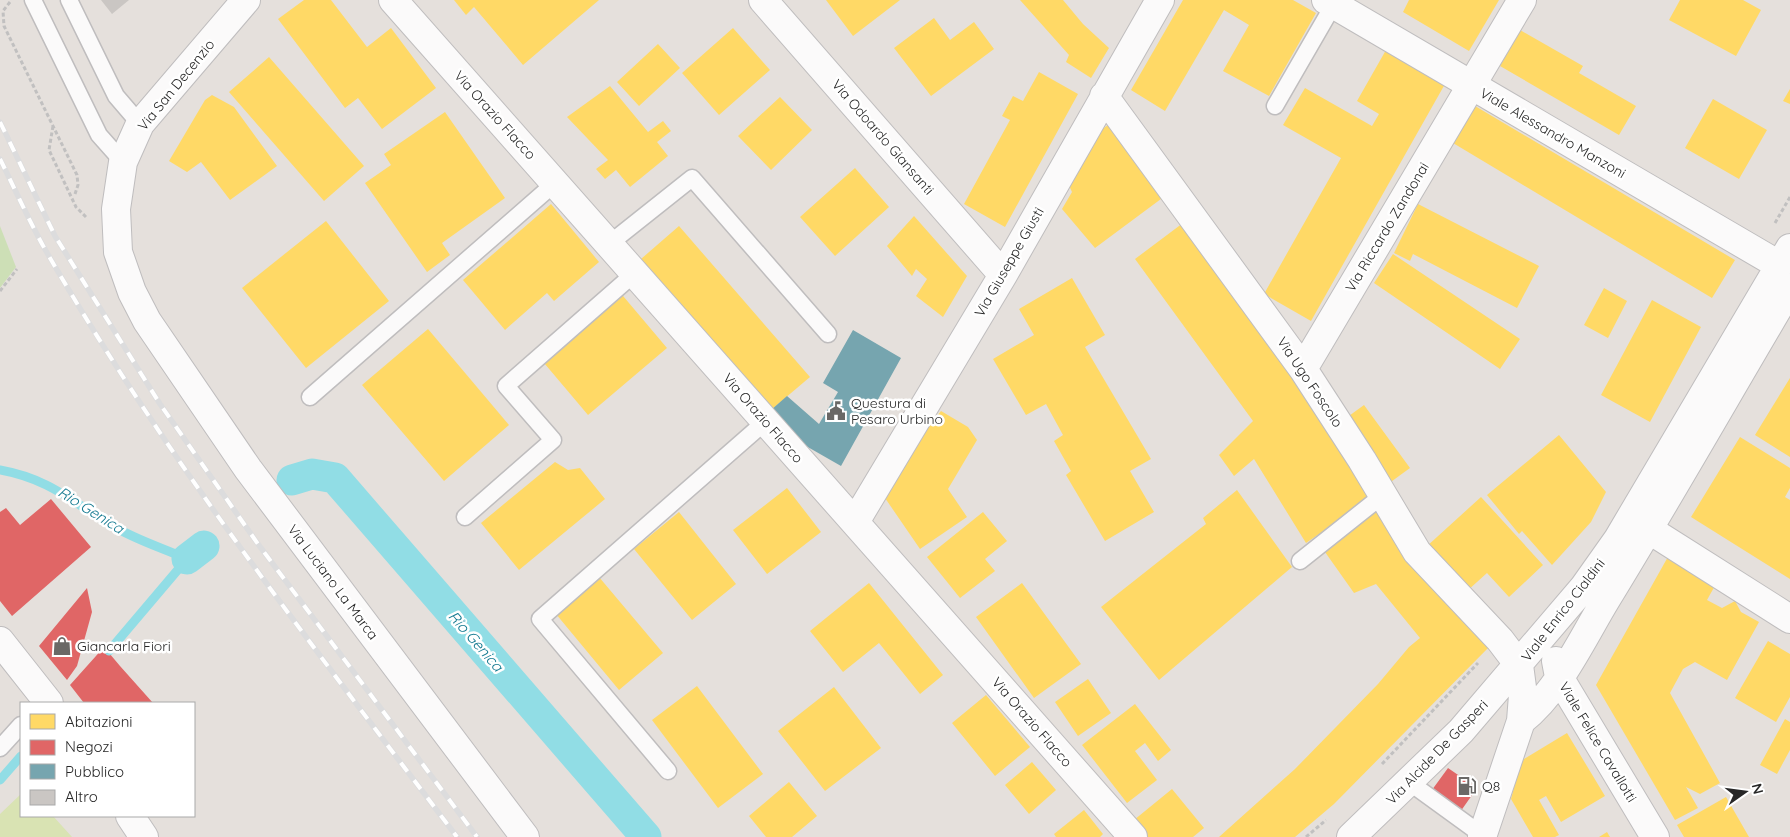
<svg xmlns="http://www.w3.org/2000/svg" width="1790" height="837" viewBox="0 0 1790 837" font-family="Quicksand,sans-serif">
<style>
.green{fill:#cddfb6}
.pitch{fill:#d9e3b3}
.homes{fill:#ffd966}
.shops{fill:#e06666}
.public{fill:#76a5af}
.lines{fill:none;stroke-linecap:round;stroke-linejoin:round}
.stream{stroke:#91dde5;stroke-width:9}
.canal{stroke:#91dde5;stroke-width:31}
.building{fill:#cac6c3}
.service-casing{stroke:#bfbdbe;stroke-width:19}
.minor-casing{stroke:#bfbdbe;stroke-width:30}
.tertiary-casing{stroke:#bfbdbe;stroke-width:30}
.path{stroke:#c1c0c0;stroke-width:3;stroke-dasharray:4 2.5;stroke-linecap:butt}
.service{stroke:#fbfafa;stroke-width:16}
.minor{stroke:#fbfafa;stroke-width:28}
.tertiary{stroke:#fbfafa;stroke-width:28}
.rail-casing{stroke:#dcdcdd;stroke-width:5.5}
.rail{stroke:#fff;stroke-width:4;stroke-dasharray:11;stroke-linecap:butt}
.labels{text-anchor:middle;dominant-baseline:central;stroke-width:5;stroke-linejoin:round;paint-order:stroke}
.street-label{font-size:14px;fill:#272727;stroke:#fff}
.poi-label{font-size:14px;fill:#272727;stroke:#fff;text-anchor:start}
.water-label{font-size:15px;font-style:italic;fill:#127990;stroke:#fff}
</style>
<rect width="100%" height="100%" fill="#e5e0dc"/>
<path class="green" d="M0 226 16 267 0 288Z"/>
<path class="pitch" d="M21 794V816H53L72 837H0V814Z"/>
<path class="homes" d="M304 0H331L367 47 391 28 436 88 382 129 358 98 345 108 278 19Z
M454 0H599L523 65 474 7 466 15Z
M826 0H900L853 36Z
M1020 0H1063L1083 24 1109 48 1091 78 1066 62 1069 55Z
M1183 0H1293L1316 13 1269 96 1223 71 1249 25 1224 10 1165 111 1131 90Z
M1409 0H1499L1469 51 1403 12Z
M1680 0H1743L1761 10 1736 56 1669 20Z
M934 18 950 40 974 22 994 49 931 96 894 48Z
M733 28 770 70 719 115 682 73Z
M1520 30 1583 66 1579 73 1636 106 1619 135 1500 66Z
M658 44 680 68 639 106 617 82Z
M1386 50 1445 84 1311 321 1264 294 1341 158 1283 125 1305 88 1372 126 1379 114 1357 101Z
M269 57 364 166 324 201 229 92Z
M1039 72 1078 94 1005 227 964 204 1010 120 1002 116 1013 96 1023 101Z
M610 86 648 132 663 121 671 131 657 142 668 156 630 187 616 170 605 179 596 169 608 160 567 117Z
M1790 89V104L1783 101Z
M212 95 234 107 277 166 230 200 201 162 187 172 169 161 205 100Z
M780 97 812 130 771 170 738 136Z
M1713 99 1767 130 1739 179 1685 148Z
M1475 106 1735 260 1712 298 1453 143Z
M445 112 505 198 442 243 450 255 427 272 365 183 391 165 384 154Z
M1111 123 1165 196 1095 248 1062 209 1072 192 1066 179 1089 138Z
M855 168 889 207 835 256 800 217Z
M551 204 599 262 554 301 547 293 505 330 463 280Z
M1418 204 1539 266 1517 308 1413 254 1410 261 1394 253Z
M914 216 967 276 943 317 916 296 927 279 916 269 912 276 887 246Z
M326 221 389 301 306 368 242 288Z
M1183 223 1301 386 1372 498 1306 543 1254 459 1234 476 1219 455 1253 421 1135 259Z
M679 226 810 377 771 410 641 259Z
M1393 254 1520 339 1500 369 1374 283Z
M1072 278 1105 335 1085 347 1151 459 1130 471 1154 512 1105 541 1066 475 1071 471 1054 441 1063 435 1046 404 1026 415 993 359 1034 335 1019 309Z
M1604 288 1627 301 1608 338 1584 325Z
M618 290 667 348 588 415 539 357Z
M1652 300 1701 327 1650 422 1601 395Z
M428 329 509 425 444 481 362 385Z
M1790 378V457L1755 435Z
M1364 405 1410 468 1388 484 1342 421Z
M941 411 968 427 977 440 948 489 967 517 920 549 885 498 922 435Z
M1559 435 1606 492 1591 522 1552 565 1522 531 1519 534 1487 495Z
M1740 437 1790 468V488L1785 497 1790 500V579L1691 517Z
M555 462 568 470 580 468 605 499 519 570 481 523Z
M787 488 821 532 767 574 733 530Z
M1237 490 1292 567 1159 680 1101 607 1206 524 1203 518Z
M1481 497 1543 565 1509 597 1487 573 1467 591 1426 547Z
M1377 506 1490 646 1334 804 1295 837H1219L1295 769 1378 684 1409 647 1420 638 1376 584 1354 593 1325 552Z
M679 512 736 584 692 620 634 549Z
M983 512 1007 541 985 559 995 571 960 598 927 557Z
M1669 555 1717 582 1707 600 1722 608 1735 601 1741 612 1759 622 1727 680 1695 662 1683 669 1670 693 1720 783 1700 794 1686 787 1698 808 1675 820 1596 685Z
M599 577 663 653 619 690 556 614Z
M869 583 943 675 920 694 879 643 843 672 810 631Z
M1022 583 1081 664 1034 698 976 617Z
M1768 641 1790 654V697L1776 722 1735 698Z
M1088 679 1111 713 1078 736 1055 702Z
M697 686 763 774 718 808 652 720Z
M834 687 881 748 825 791 778 731Z
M986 695 1030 747 995 776 952 723Z
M1135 704 1171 750 1158 761 1145 743 1135 751 1157 780 1127 803 1082 745Z
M1785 719 1790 722V750L1777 774 1760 765Z
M1567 733 1605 796 1561 822 1546 796 1539 800 1559 835 1555 837H1533L1511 799 1519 768 1524 759Z
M1032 762 1056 790 1029 814 1005 785Z
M789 782 817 816 792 837H766L749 816Z
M1172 789 1204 828 1193 837H1148L1134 820Z
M1726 797 1749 837H1684L1677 825Z
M1084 810 1103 834 1100 837H1056L1054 834Z
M1607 832 1610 837H1599Z"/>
<path class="shops" d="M51 499 91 547 12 616 0 601V512L6 508 20 525Z
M87 588 92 612 77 666 67 680 39 646Z
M104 647 120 666 153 703H84L70 685Z
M1448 768 1477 788 1458 815 1429 794Z"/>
<path class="public" d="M853 330 901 358 841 466 806 446 771 410 787 396 819 424 838 392 823 383Z"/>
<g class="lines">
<path class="stream" d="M0 470C50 479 72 502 113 526 136 540 163 548 187 559L109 651
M0 780 21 756"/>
<path class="canal" d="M292 480 312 474 335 478 646 837
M187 559 204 546"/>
</g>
<path class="building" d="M101 0H129L112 14Z"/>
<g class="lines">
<g class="service-casing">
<path id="service" d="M33 0 99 135 123 162
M69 0 116 96 140 124
M1275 106 1334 4
M609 244 692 178 828 334
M310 397 555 183
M465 517 553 440 506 386 635 273
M1300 561 1383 495
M0 748 21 725
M668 771 540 619 766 421
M1409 782 1482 835"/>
</g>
<g class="minor-casing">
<path id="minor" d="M246 0 140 124 123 162 116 209 118 252 132 292 147 321 248 469 525 837
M393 0 1133 837
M763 0 1003 275
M1104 96 1303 369 1362 460 1417 552 1500 640 1519 665
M1303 369 1522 0
M855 522 1003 275 1160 0
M1648 529 1790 619"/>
</g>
<g class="tertiary-casing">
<path id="tertiary" d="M1326 0 1779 265
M0 641 49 703
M1556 661 1559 677 1655 837
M1521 721C1559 691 1582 639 1607 598 1670 495 1729 391 1790 288
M130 816 144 837
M1351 837 1461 731 1584 587 1618 539 1790 248
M1482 837 1521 721 1523 695 1519 665"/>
</g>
<path class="path" d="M10 2 3 11 4 26 77 175 78 185 75 194
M53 126 49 150 76 207 87 218
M1775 223 1790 197
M0 291 17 269
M1382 764 1478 663
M1306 837 1326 820"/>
<use href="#service" class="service"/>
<use href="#minor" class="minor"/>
<use href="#tertiary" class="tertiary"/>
<g class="rail-casing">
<path id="rail" d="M0 122 55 236 160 404 258 544 477 837
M0 159C15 189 29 221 46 251 165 458 313 646 457 837"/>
</g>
<use href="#rail" class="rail"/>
</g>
<defs>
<g id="civic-bare" transform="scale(1.5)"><path d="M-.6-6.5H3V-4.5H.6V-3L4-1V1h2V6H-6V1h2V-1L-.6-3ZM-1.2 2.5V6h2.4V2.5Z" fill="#6a6866" stroke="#fff" stroke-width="2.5" paint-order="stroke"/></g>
<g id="shop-bare" transform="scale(1.5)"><path d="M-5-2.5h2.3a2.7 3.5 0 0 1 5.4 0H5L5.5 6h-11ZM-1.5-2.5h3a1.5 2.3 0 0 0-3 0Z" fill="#6a6866" stroke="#fff" stroke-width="2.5" paint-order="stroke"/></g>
<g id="fuel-bare" transform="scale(1.5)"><path d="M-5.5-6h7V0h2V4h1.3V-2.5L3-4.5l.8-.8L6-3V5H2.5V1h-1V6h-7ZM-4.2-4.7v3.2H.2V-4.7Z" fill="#6a6866" stroke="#fff" stroke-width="2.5" paint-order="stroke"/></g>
</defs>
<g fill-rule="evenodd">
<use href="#civic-bare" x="836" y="411"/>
<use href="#shop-bare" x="62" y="646"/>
<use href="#fuel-bare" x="1467" y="786"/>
</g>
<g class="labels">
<g class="street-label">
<text transform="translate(176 85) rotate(-51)">Via San Decenzio</text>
<text transform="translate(495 115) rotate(48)">Via Orazio Flacco</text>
<text transform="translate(1553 133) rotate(30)">Viale Alessandro Manzoni</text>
<text transform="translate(883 137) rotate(49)">Via Odoardo Giansanti</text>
<text transform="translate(1387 227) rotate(-59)">Via Riccardo Zandonai</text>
<text transform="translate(1009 262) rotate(-60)">Via Giuseppe Giusti</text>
<text transform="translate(1310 382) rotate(56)">Via Ugo Foscolo</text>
<text transform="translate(763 418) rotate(49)">Via Orazio Flacco</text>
<text transform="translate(333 582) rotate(53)">Via Luciano La Marca</text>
<text transform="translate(1563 610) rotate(-52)">Viale Enrico Cialdini</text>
<text transform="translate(1032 722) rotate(49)">Via Orazio Flacco</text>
<text transform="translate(1598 742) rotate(59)">Viale Felice Cavallotti</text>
<text transform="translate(1437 752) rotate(-46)">Via Alcide De Gasperi</text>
</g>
<g class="poi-label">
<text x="851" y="403">Questura di<tspan x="851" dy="16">Pesaro Urbino</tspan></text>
<text x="77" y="646">Giancarla Fiori</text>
<text x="1482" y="786">Q8</text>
</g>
<g class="water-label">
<text transform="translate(91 510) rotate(32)">Rio Genica</text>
<text transform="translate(476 641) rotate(49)">Rio Genica</text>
</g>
</g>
<rect x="20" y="702" width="175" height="115" fill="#ffffff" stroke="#a9a9a9"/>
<rect x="30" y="714" width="25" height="15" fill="#ffd966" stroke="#a9a9a9"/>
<text x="65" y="727" font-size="15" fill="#272727">Abitazioni</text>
<rect x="30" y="740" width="25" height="15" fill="#e06666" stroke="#a9a9a9"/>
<text x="65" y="752" font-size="15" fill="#272727">Negozi</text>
<rect x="30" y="764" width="25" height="15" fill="#76a5af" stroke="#a9a9a9"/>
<text x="65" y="777" font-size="15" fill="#272727">Pubblico</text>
<rect x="30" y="790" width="25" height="15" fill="#cac6c3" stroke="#a9a9a9"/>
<text x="65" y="802" font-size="15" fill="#272727">Altro</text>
<g transform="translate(1745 792) rotate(76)" stroke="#ffffff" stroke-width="4" paint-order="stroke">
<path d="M0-4L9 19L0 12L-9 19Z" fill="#272727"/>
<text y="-8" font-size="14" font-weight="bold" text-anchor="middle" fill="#272727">N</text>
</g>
</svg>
